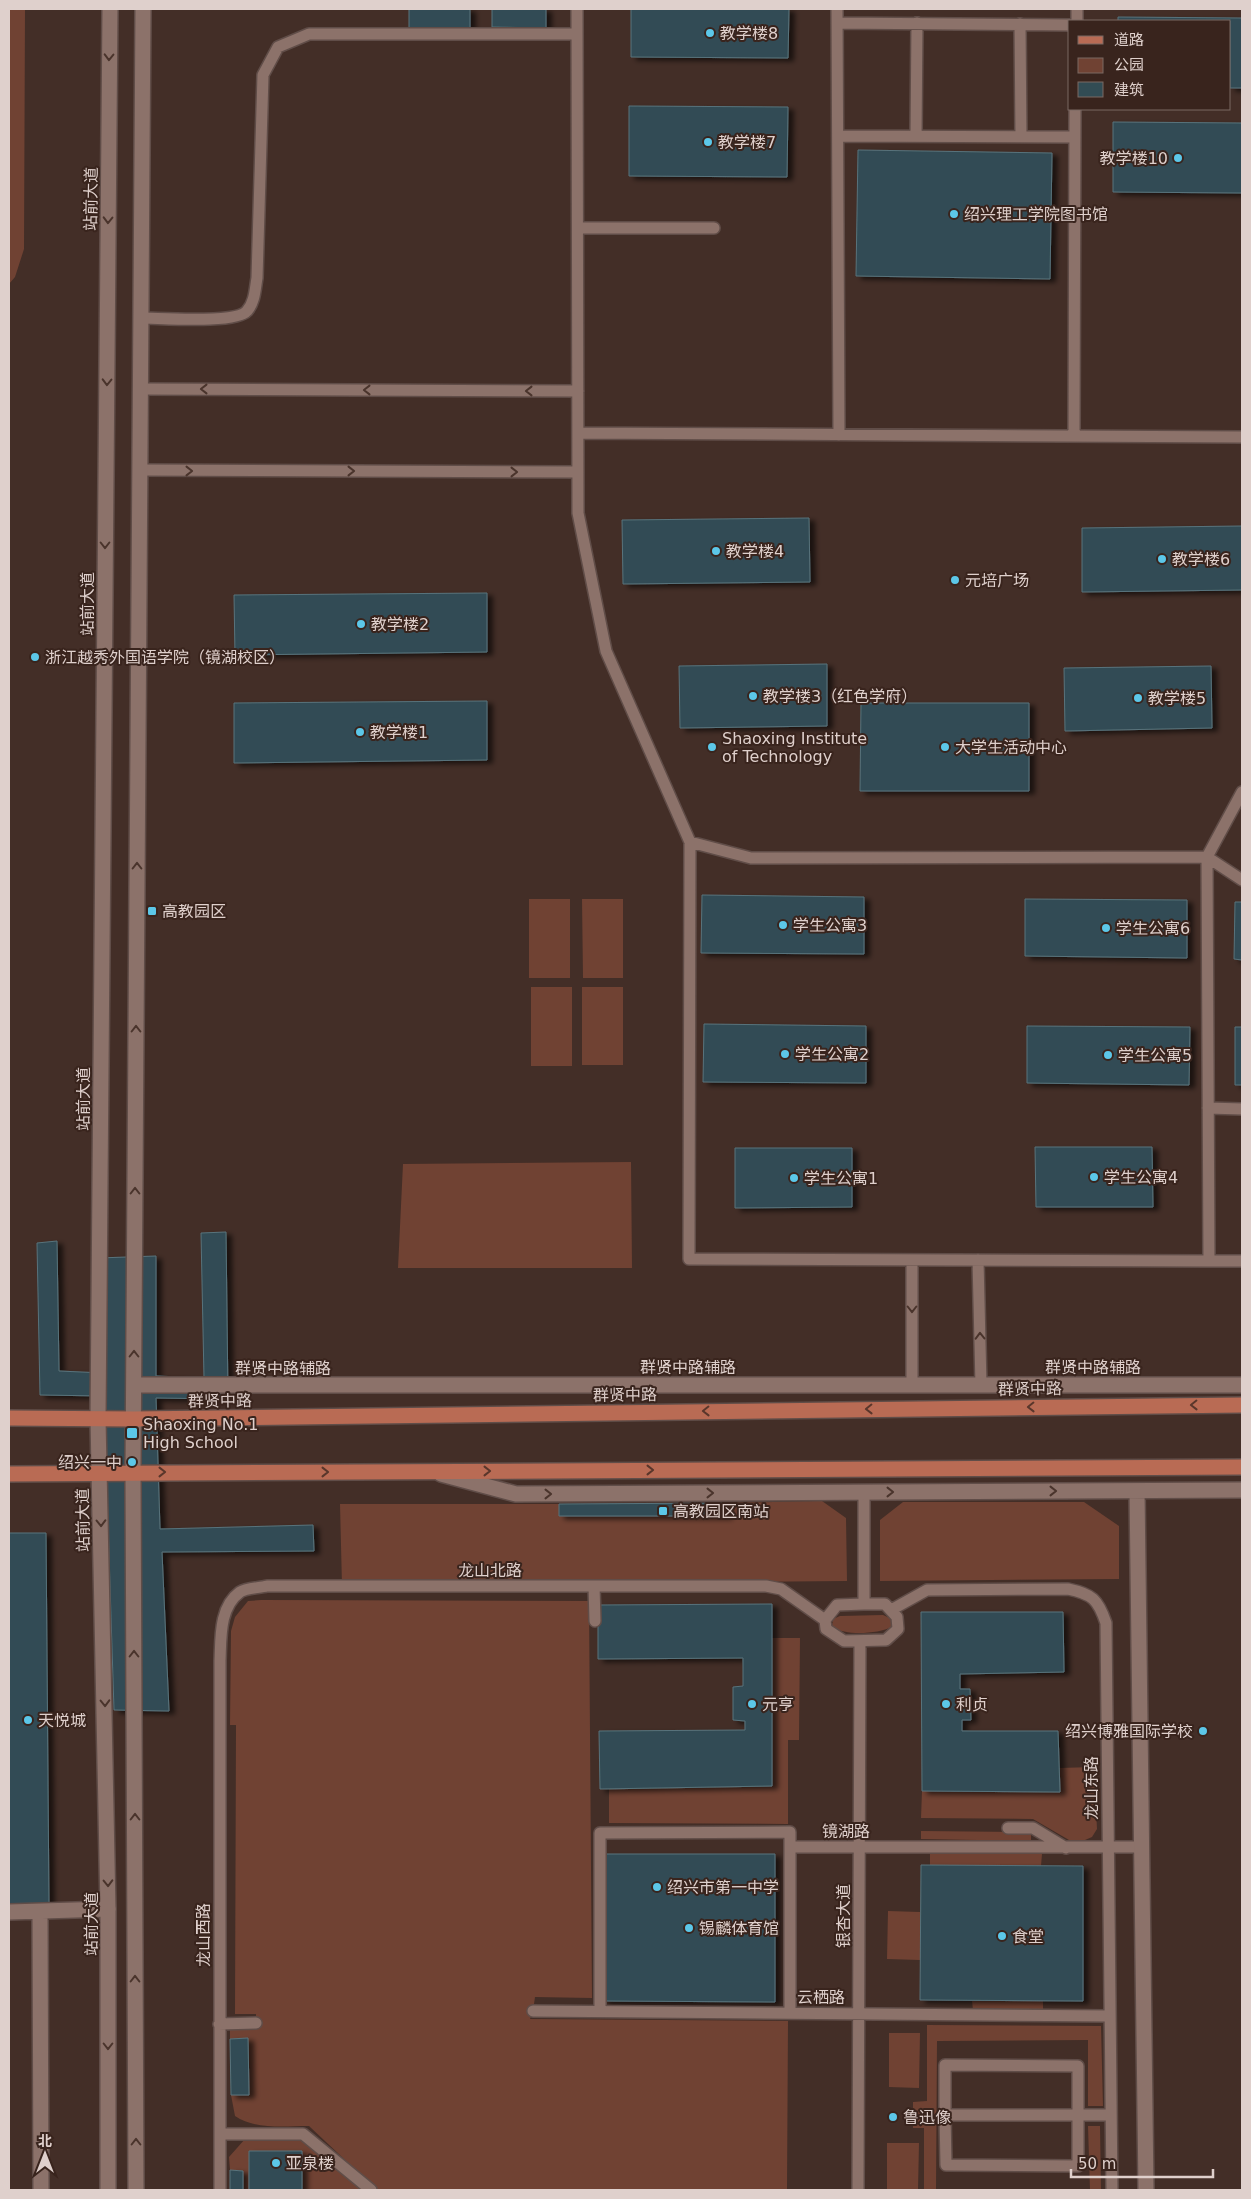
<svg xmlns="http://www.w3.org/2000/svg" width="1251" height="2199" viewBox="0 0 1251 2199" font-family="'DejaVu Sans','Noto Sans SC',sans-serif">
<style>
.green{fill:#704233}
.building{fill:#324c54;stroke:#58737c;filter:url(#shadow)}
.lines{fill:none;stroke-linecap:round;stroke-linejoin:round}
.service-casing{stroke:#604d48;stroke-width:14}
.minor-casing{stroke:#604d48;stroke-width:18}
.secondary-casing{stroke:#604d48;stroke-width:18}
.primary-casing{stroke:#604d48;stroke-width:18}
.service{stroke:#8c726a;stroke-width:11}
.minor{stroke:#8c726a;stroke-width:15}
.secondary{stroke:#8c726a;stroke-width:15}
.primary{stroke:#b96b54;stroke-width:15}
.oneway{stroke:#4a342c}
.oneway2{stroke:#59362b}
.poi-dot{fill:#5cc7e8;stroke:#39241d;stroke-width:2}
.labels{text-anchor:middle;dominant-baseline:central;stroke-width:4;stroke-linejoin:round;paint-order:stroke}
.poi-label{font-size:16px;fill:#dfd0cc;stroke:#39241d;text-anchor:start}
.street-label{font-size:16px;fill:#dfd0cc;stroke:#39241d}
</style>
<defs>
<filter id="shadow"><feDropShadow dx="5.5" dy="3" stdDeviation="2.5" flood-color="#0009"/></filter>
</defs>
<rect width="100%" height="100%" fill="#432e27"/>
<path class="green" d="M9 9H25L24 249 15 277 9 284Z
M529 899H570V978H529Z
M582 899H623V978H583Z
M531 987H572V1066H531Z
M582 987H623V1065H582Z
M631 1162 632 1268H398L403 1164Z
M822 1501 846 1518 847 1581 342 1586 340 1504H559V1516H727V1503Z
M903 1502H1084L1119 1526V1579L880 1581V1520Z
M261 1600 589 1601 592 1998 535 1997 533 2011 530 2019 788 2021 787 2190H377L309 2126C285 2126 256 2130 235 2116L231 2095H248L247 2038 230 2039V2030L256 2029V2014H235L236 1725H230L231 1631 235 1617 248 1601Z
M883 1615 892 1619V1627C877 1634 846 1636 832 1627L833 1619 840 1616Z
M772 1638H800L799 1740H788V1824L609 1823V1789L772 1786Z
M1094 1767 1097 1829 1092 1837 1085 1840H1069L1033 1819 921 1818 922 1791 1060 1792 1059 1768Z
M921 1831 1031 1832V1841L921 1839Z
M930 1853 1042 1854 1041 1866 930 1865Z
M888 1911 920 1912V1960L887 1959Z
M972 2001H1043V2010H973Z
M927 2025 1101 2026 1103 2106H1088V2040L937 2041 936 2190H924V2128H913V2102L927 2101Z
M889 2033H920L919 2088 889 2087Z
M1088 2126H1100L1101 2190H1090Z
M245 2139H303L362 2190H243V2171L230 2170 229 2157Z
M887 2143H919L918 2190H887Z"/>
<path class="building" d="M409 9H470V28H409Z
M492 9H546V28L492 27Z
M631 9H789L788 58 631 57Z
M1118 17 1242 18V88H1230V21H1118Z
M629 106 788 107 787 177 629 176Z
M1113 122 1242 123V193L1113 192Z
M858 150 1052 153 1050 279 856 276Z
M809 518 810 582 623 584 622 520Z
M1242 526V590L1082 592V528Z
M487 593V652L235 655 234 595Z
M827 664V726L680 728 679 666Z
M1211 666 1212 728 1065 731 1064 668Z
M487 701V760L234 763V703Z
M861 703H1029V791H860Z
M702 895 864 897V954L701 953Z
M1025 899 1187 900V958L1025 956Z
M1235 902H1242V960L1234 959Z
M704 1024 866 1026V1083L703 1082Z
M1027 1026 1190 1027 1189 1085 1027 1083Z
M1235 1027H1242V1085H1235Z
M1035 1147H1152L1153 1207H1036Z
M735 1148H852V1207L735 1208Z
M226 1232 228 1399 156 1398 160 1529 313 1525 314 1551 162 1552 169 1711 114 1710 104 1396 40 1395 37 1243 57 1241 59 1371 104 1373 98 1258 156 1256V1376L204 1378 201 1233Z
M727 1503V1516H559V1504Z
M9 1533H46L49 1908 9 1907Z
M772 1604V1786L600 1789 599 1731 745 1730V1721L733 1720V1687L743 1686V1658L598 1659V1605Z
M921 1612H1063L1064 1672 960 1674V1689H970L971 1720H962V1731H1058L1060 1792 922 1791Z
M603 1854H775V2002L603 2001Z
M921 1865 1083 1866V2001L920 2000Z
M248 2038 249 2095H231L230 2039Z
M249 2151H302V2190H249Z
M230 2170 243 2171V2190H230Z"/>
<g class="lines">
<g class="service-casing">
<path id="service" d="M577 9 578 513 606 651 690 842 751 858 1207 857 1242 792
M837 9 839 435
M1077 21V9
M837 23 1070 25
M1020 24 1021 137
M838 136 1075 137
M916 136 917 23
M578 228H714
M141 318C161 318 236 324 247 311 255 302 255 289 257 278L263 75 278 47 309 34H577
M140 389 578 391
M578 433 1242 437
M1074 436 1075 109
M140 470 578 472
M690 842 689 1259 1209 1261 1207 857
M1207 857 1242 880
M1208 1108 1242 1109
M912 1260V1385
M978 1260 981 1385
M1209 1261H1242
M864 1492V1604H885L897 1617 898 1629 886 1640 844 1641 826 1629 825 1620 837 1605 864 1604
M594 1586 595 1621
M891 1610 927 1590 1068 1589C1092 1594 1098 1599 1106 1623L1112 2190
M1008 1828H1033L1066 1848
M790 1847V2013
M533 2011 1109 2016
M600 2011V1833L790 1832V1847H1142
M219 2024 256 2023
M945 2115 946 2165 1078 2166V2066L945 2065V2115H1111
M220 2134H303L371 2190
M220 2190V1661C221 1638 219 1607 240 1592 246 1588 259 1588 267 1586H766L781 1589 825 1620
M858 2190 860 1641"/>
</g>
<g class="minor-casing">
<path id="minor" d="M441 1474 516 1494 1242 1490
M1137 1491 1146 2190
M9 1912 108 1909
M40 1912 41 2190"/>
</g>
<g class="secondary-casing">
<path id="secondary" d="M134 1385H1242
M108 2190V1909L98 1419 110 9
M136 2190 133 1472 143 9"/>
</g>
<g class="primary-casing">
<path id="primary" d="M9 1418 134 1419 1242 1405
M9 1474 1242 1467"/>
</g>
<use href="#service" class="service"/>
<use href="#minor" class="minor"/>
<use href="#secondary" class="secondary"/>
<use href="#primary" class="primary"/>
</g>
<defs><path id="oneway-chevron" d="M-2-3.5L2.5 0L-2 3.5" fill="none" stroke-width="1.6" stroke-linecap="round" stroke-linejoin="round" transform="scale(1.25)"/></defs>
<g class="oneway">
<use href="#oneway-chevron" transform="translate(109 57) rotate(91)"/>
<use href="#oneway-chevron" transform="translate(108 220) rotate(91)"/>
<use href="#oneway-chevron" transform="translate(107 382) rotate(91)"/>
<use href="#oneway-chevron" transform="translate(204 389) rotate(-180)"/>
<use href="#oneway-chevron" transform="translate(367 390) rotate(-180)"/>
<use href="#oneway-chevron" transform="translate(529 391) rotate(-180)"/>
<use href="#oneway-chevron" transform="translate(189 471)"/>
<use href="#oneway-chevron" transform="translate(351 471)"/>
<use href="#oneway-chevron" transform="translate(514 472)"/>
<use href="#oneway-chevron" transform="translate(105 545) rotate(90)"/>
<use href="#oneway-chevron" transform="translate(137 866) rotate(-90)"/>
<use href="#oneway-chevron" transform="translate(136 1029) rotate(-90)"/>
<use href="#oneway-chevron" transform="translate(135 1191) rotate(-90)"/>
<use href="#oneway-chevron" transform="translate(912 1309) rotate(90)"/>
<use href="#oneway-chevron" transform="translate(980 1336) rotate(-91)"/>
<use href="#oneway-chevron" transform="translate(134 1354) rotate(-90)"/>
<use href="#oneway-chevron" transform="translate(1053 1491)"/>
<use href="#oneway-chevron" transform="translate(890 1492)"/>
<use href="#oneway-chevron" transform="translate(710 1493)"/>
<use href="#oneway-chevron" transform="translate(548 1494)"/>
<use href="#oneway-chevron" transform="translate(101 1523) rotate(89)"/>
<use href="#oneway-chevron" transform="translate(134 1654) rotate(-90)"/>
<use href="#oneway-chevron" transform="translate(105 1703) rotate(89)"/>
<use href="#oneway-chevron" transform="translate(135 1817) rotate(-90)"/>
<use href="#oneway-chevron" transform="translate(108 1883) rotate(89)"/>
<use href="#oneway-chevron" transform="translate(135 1979) rotate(-90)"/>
<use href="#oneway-chevron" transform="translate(108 2046) rotate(90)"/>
<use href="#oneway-chevron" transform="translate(136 2142) rotate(-90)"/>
</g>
<g class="oneway2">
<use href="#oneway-chevron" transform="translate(1194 1405) rotate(179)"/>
<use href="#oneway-chevron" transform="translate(1031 1407) rotate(179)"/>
<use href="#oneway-chevron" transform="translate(869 1409) rotate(179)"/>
<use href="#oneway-chevron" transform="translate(706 1411) rotate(179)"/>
<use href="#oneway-chevron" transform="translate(650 1470)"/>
<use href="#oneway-chevron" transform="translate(487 1471)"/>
<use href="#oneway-chevron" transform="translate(162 1472)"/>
<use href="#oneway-chevron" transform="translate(325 1472)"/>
</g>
<g class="poi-dot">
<circle cx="710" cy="33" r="5"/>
<circle cx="708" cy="142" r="5"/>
<circle cx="1178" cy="158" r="5"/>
<circle cx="954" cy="214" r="5"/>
<circle cx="716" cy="551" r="5"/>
<circle cx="1162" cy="559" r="5"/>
<circle cx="955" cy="580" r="5"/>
<circle cx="361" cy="624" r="5"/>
<circle cx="35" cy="657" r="5"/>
<circle cx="753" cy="696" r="5"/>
<circle cx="1138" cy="698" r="5"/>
<circle cx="360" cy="732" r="5"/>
<circle cx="712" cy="747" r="5"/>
<circle cx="945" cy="747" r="5"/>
<rect x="147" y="906" width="10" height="10" rx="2.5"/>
<circle cx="783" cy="925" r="5"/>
<circle cx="1106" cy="928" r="5"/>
<circle cx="785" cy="1054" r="5"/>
<circle cx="1108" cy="1055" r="5"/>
<circle cx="1094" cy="1177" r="5"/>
<circle cx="794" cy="1178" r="5"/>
<rect x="126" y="1427" width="12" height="12" rx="2.5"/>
<circle cx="132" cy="1462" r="5"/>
<rect x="658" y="1506" width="10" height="10" rx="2.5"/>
<circle cx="752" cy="1704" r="5"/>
<circle cx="946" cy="1704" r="5"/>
<circle cx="28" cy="1720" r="5"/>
<circle cx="1203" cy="1731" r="5"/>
<circle cx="657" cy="1887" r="5"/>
<circle cx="689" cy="1928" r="5"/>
<circle cx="1002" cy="1936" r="5"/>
<circle cx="893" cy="2117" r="5"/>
<circle cx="276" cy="2163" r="5"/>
</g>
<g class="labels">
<g class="poi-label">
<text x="720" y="33">教学楼8</text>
<text x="718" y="142">教学楼7</text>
<text x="1168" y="158" text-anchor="end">教学楼10</text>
<text x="964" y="214">绍兴理工学院图书馆</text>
<text x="726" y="551">教学楼4</text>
<text x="1172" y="559">教学楼6</text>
<text x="965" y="580">元培广场</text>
<text x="371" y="624">教学楼2</text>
<text x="45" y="657">浙江越秀外国语学院（镜湖校区）</text>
<text x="763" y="696">教学楼3（红色学府）</text>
<text x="1148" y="698">教学楼5</text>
<text x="370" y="732">教学楼1</text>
<text x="722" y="738">Shaoxing Institute<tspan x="722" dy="18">of Technology</tspan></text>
<text x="955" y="747">大学生活动中心</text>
<text x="162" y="911">高教园区</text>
<text x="793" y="925">学生公寓3</text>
<text x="1116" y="928">学生公寓6</text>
<text x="795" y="1054">学生公寓2</text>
<text x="1118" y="1055">学生公寓5</text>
<text x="1104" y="1177">学生公寓4</text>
<text x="804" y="1178">学生公寓1</text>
<text x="143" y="1424">Shaoxing No.1<tspan x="143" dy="18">High School</tspan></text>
<text x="122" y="1462" text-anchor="end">绍兴一中</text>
<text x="673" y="1511">高教园区南站</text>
<text x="762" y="1704">元亨</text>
<text x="956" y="1704">利贞</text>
<text x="38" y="1720">天悦城</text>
<text x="1193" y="1731" text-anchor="end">绍兴博雅国际学校</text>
<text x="667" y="1887">绍兴市第一中学</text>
<text x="699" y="1928">锡麟体育馆</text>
<text x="1012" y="1936">食堂</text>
<text x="903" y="2117">鲁迅像</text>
<text x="286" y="2163">亚泉楼</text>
</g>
<g class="street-label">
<text transform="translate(91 199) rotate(-89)">站前大道</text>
<text transform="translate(87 604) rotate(-90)">站前大道</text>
<text transform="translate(83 1099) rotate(-90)">站前大道</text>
<text x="688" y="1367">群贤中路辅路</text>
<text x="1093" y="1367">群贤中路辅路</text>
<text x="283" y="1368">群贤中路辅路</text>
<text transform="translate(1030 1389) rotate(-1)">群贤中路</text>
<text transform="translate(625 1395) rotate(-1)">群贤中路</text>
<text transform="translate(220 1401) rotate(-1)">群贤中路</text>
<text transform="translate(83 1520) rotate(-91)">站前大道</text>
<text x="490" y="1570">龙山北路</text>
<text transform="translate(1091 1788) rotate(-90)">龙山东路</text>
<text x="846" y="1831">镜湖路</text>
<text transform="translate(843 1916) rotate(-90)">银杏大道</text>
<text transform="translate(91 1924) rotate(-90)">站前大道</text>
<text transform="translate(203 1935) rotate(-90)">龙山西路</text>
<text x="821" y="1997">云栖路</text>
</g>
</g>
<rect width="1251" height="2199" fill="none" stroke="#dfd0cc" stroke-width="20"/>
<rect x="1068" y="20" width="162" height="90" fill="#39241d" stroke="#7b6963"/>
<rect x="1078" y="36" width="25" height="8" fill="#b96b54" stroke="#7b6963"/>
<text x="1114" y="45" font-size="15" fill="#dfd0cc">道路</text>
<rect x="1078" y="58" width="25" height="15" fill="#704233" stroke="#7b6963"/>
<text x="1114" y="70" font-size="15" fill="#dfd0cc">公园</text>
<rect x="1078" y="82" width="25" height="15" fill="#324c54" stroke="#7b6963"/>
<text x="1114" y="95" font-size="15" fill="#dfd0cc">建筑</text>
<g transform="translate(45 2154)" stroke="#39241d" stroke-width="4" paint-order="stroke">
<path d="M0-4L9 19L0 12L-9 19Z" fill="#dfd0cc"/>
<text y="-8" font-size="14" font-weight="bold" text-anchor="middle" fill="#dfd0cc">北</text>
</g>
<path d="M1071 2169v8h142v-8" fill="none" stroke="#dfd0cc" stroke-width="2.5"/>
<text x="1078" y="2169" font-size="15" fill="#dfd0cc" stroke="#39241d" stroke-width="4" paint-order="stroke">50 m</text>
</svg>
